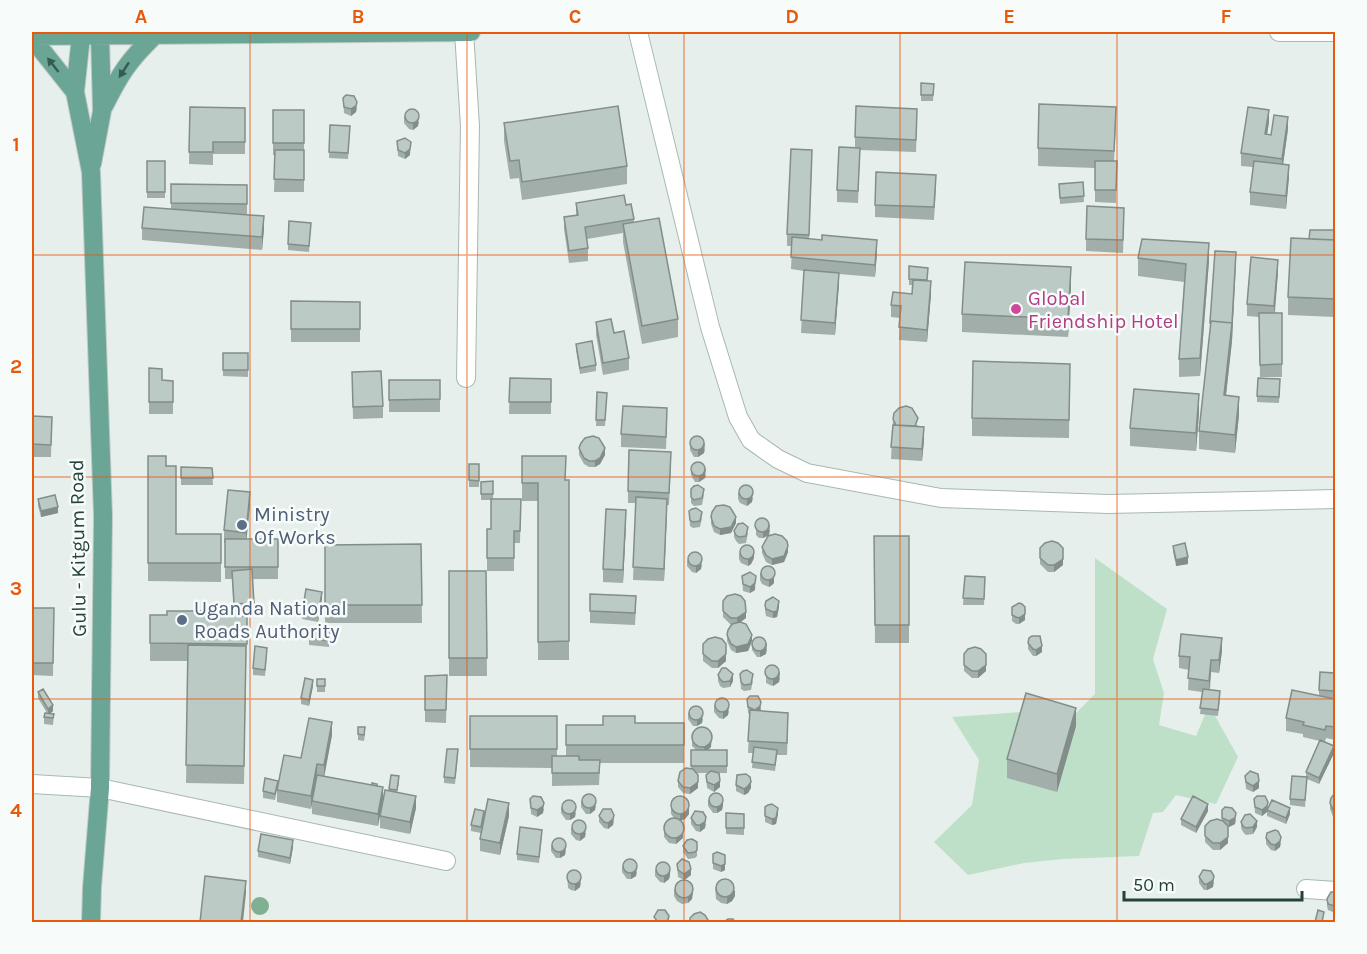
<svg xmlns="http://www.w3.org/2000/svg" width="1367" height="954" viewBox="0 0 1367 954" font-family="Karla,sans-serif">
<style>
.green{fill:#bfe0c8}
.lines{fill:none;stroke-linecap:round;stroke-linejoin:round}
.street-casing{stroke:#a8b8b2;stroke-width:20}
.secondary-casing{stroke:#a4bbb3;stroke-width:20}
.primary-casing{stroke:#c2cac8;stroke-width:20}
.street{stroke:#fff;stroke-width:18}
.secondary{stroke:#fff;stroke-width:18}
.primary{stroke:#6aa596;stroke-width:18}
.tree{fill:#80af93}
.wall{fill:#a1aea9}
.shaded-wall{fill:#838d89}
.building{fill:#bbcac4;stroke:#838d89;stroke-width:1.5}
.oneway{fill:#365b51}
.grid{fill:none;stroke:#e8590c;stroke-width:1.5;stroke-opacity:0.55}
.hotel-dot{fill:#d1479c;stroke:#f7fbf9;stroke-width:2}
.service-dot{fill:#5c6f8a;stroke:#f7fbf9;stroke-width:2}
.labels{text-anchor:middle;dominant-baseline:central;stroke-width:5;stroke-linejoin:round;paint-order:stroke}
.hotel-label{font-size:20px;fill:#b23c85;stroke:#f7fbf9;text-anchor:start}
.service-label{font-size:20px;fill:#4e5e75;stroke:#f7fbf9;text-anchor:start}
.street-label{font-size:20px;fill:#24423a;stroke:#f7fbf9}
.neatline{fill:none;stroke:#e8590c;stroke-width:2}
.grid-label{font-size:20px;text-anchor:middle;font-weight:bold;fill:#e8590c}
</style>
<rect width="100%" height="100%" fill="#e6efeb"/>
<path class="green" d="M1095 558 1167 609 1153 659 1164 693 1159 725 1196 736 1209 705 1238 757 1216 804 1176 795 1163 812 1153 813 1139 856 1063 859 1024 863 968 875 934 842 972 805 979 760 952 717 1037 711 1076 713 1095 694Z"/>
<g class="lines">
<g class="street-casing">
<path id="street" d="M464 32 470 126 466 378
M638 32 710 327 738 417 751 440 778 459 807 473 941 498 1108 504 1336 499
M100 788 446 861
M1306 889 1336 891"/>
</g>
<g class="secondary-casing">
<path id="secondary" d="M1279 32H1336
M32 784 100 788"/>
</g>
<g class="primary-casing">
<path id="primary" d="M32 36 471 32
M81 36 75 92 91 172 103 516 100 788 92 887 91 922
M32 38 75 92
M104 106C120 74 128 61 155 35
M92 164 102 111 100 36"/>
</g>
<use href="#street" class="street"/>
<use href="#secondary" class="secondary"/>
<use href="#primary" class="primary"/>
</g>
<circle class="tree" cx="260" cy="906" r="9"/>
<path class="wall" d="M921 83 934 84 933 101H921Z
M343 98 357 108 356 112 351 116 344 113Z
M190 107 245 108V154H213V165L189 164Z
M273 110H304V192H274L275 155H273Z
M404 116 419 122 418 126 413 130 409 129 404 123Z
M917 121 916 152 860 150 858 203 837 202V190L855 148V137Z
M1269 122 1267 135H1271L1288 129 1283 164 1289 177 1286 209 1250 205V192L1253 167 1241 166V153Z
M504 123 627 166V184L522 200 519 178 510 179 504 141Z
M330 125 350 126 348 159 329 158Z
M1116 125 1114 161H1117L1116 203 1095 202V168L1038 166V148Z
M397 141 411 142 410 155 405 159 398 156Z
M147 161H165V198H147Z
M812 162 809 239 877 252 875 277 839 274 835 335 801 333 804 271 791 269 792 246H787V234Z
M1083 182 1084 202 1060 204 1059 184Z
M171 184 247 185V215L264 229 262 250 142 240V228L171 209Z
M936 187 934 220 875 217V205Z
M576 203 626 205 634 219V222L678 319V337L642 344 623 242V233L587 239 588 248V261L569 263 564 229V217L576 215Z
M1124 220 1123 253 1086 251V239Z
M311 223 309 252 288 250V244Z
M1335 230V317L1288 315V297L1309 239Z
M1138 258 1209 261 1200 376 1179 377V359L1184 282 1138 276Z
M1236 265 1232 341 1226 395 1239 415 1235 453 1199 449V431L1210 331V322Z
M909 266 927 281 931 294 927 342 899 340 900 318 891 317V305L912 294 913 285H909Z
M1278 272 1275 313H1282V377H1260L1259 317 1247 316V304Z
M1071 285 1068 337 962 332V314Z
M291 301 360 302V342H291Z
M596 322 614 333 629 358V370L603 375 596 335Z
M576 344 596 365V371L580 374 576 350Z
M223 353H248V377L223 376Z
M1070 364 1069 438 972 436V418Z
M149 368 162 380 173 381V414H149Z
M352 372 383 406V418L353 419Z
M510 378 551 379V414H509Z
M389 380H440V412H389Z
M1280 385 1279 403 1257 402V396Z
M597 392 607 393 605 426H596Z
M1199 413 1196 451 1130 446V428Z
M32 416 52 417 51 457H32Z
M893 419 918 425V427L924 440 922 461 891 459Z
M667 420 666 449 621 447V434Z
M690 444 705 449 704 453 698 457H694L690 450Z
M579 448 605 455 600 464 595 467H589L584 464 579 455Z
M148 456 166 466 176 534H221V582L148 581Z
M522 456 565 480H569V660H538V501H522Z
M469 464H479V487H469Z
M671 465 669 505H667L664 581 633 580 636 503H628V491Z
M181 467 212 468 213 485H181Z
M691 469 706 475 705 478 699 482H695L691 475Z
M493 481V499H521L520 543H514V571H487V529H491V500H481V482Z
M691 489 704 495 702 505 694 506 691 503Z
M738 493 753 498 752 502 747 506 740 503 738 499Z
M38 499 58 513 41 517 38 506Z
M250 505 246 539H278V579H252L254 615 238 616H247L244 784 186 783 188 661H150V615H167L234 611 232 579H225V543H224V530Z
M689 511 702 518 700 527 693 528 690 526Z
M711 517 736 523 731 533 720 535 714 532 711 524Z
M756 521 770 530 769 535 763 538H759L756 535Z
M626 522 623 583 603 582V569Z
M734 531 748 533 746 543 739 544 736 541 734 537Z
M874 536H909V643H875Z
M421 544 422 623H325V545Z
M1173 546 1188 564 1176 566 1173 552Z
M762 547 788 552 784 562 772 565 766 562 762 553Z
M1040 548H1063V565L1054 572H1048L1040 564Z
M739 553 754 558 751 564 748 566 741 563 739 559Z
M687 560 702 565 701 569 696 573 692 572 687 566Z
M774 570V583L772 585 769 587 762 584 760 580V573Z
M449 571H486L487 676H449Z
M742 576H756L755 590 750 593 743 591Z
M965 576 985 577 984 605H963Z
M322 598 318 622 302 619V613Z
M723 601 746 618 740 622 752 641 748 651 736 653 731 650 727 641V635L732 625H731L723 617Z
M765 605 779 607 777 617 773 618 766 616 765 611Z
M1012 607H1025V620L1019 624H1016L1012 621Z
M32 608H54L53 676 32 675Z
M636 608 635 625 590 623V611Z
M330 631 329 647 309 645V638Z
M1028 643 1042 652 1036 656H1033L1028 649Z
M703 644 726 661 718 668H712L703 661Z
M752 644 767 649 766 654 760 657H757L752 650Z
M1222 651 1219 673 1211 672 1210 690 1220 697 1218 716 1200 714 1202 692 1188 690 1189 670 1179 668V656Z
M267 654 265 676 253 675V668Z
M964 654H986V671L978 678H972L964 671Z
M766 668 780 678 779 682 773 686 770 685 766 683Z
M1335 673V740L1326 738 1325 742 1334 753 1319 784 1307 779 1305 807 1290 805V799L1306 777V772L1320 741 1303 737V734L1286 731V718L1319 695V690Z
M740 674 753 681 751 690 744 691 741 689Z
M447 675 446 723 425 722V676Z
M718 675 733 681 730 687 723 688 720 686 718 681Z
M313 686 309 706 301 704V698Z
M317 686H325V692H317Z
M38 692 53 711 50 714H54L53 725 44 724V717L47 713 38 698Z
M747 699 761 708V711L788 725 787 755H777L775 771 752 768 753 753H748L750 714 748 713Z
M714 705 729 711 728 715 723 719 719 718 714 712Z
M688 713 703 719 702 723 697 726H693L688 719Z
M470 716H557V756H566V725H603L635 723H684V763H600L599 785 552 786V768L470 767Z
M1076 726 1057 792 1007 778V759Z
M358 727 365 734 364 741 358 740Z
M332 735 324 776 377 786 383 800 378 826 312 814V802L311 809 277 802V790L275 800 263 798V791L278 786 301 758Z
M692 739 711 747 708 750H727V773H717L720 787 714 792 707 788 706 775 709 773H696L698 788 690 794 683 793 678 787V781L691 769V750H696L692 746Z
M458 756 455 784 444 783V777Z
M391 775 399 783 397 793 416 808 410 834 380 828V816L389 791Z
M1245 776 1259 788 1253 792 1246 789Z
M736 785 751 788 748 793 744 795 736 791Z
M1335 793V819H1334L1330 809V803Z
M530 799 544 809 543 813 537 817 531 814Z
M1254 799 1268 807 1290 814 1286 824 1267 816V812L1262 816 1255 813Z
M708 800 723 805 722 810 717 813H713L708 806Z
M581 801 596 806 595 810 590 814H586L581 807Z
M561 807 576 813 575 817 570 820H566L561 813Z
M671 807 689 814 685 819 680 821 683 831V838L676 844 669 843 664 837V830L674 818 671 814Z
M765 807 778 814 776 824 772 825 765 822Z
M1222 810 1236 820 1235 824 1229 827H1228V843L1220 850H1213L1205 842V826L1222 821Z
M1208 811 1196 833 1181 825V819Z
M726 813 744 814V835L726 834Z
M509 816 500 855 480 851V839L481 833 471 831V825L484 819Z
M599 816 614 821 613 825 608 829 604 828 599 822Z
M691 818 706 824 705 828 700 832 696 831 691 824Z
M1241 822 1257 827 1253 834 1246 835 1243 832 1241 828Z
M571 828 586 833 585 837 580 841 576 840 571 834Z
M542 836 539 863 517 860V854Z
M1266 838 1281 843 1280 847 1275 851 1271 850 1266 844Z
M697 842V856L695 858 688 859 683 852V846Z
M551 845 566 850 565 855 560 858H556L551 851Z
M293 847 290 864 258 857V851Z
M713 854 725 870 721 872 713 869Z
M677 864 691 875 685 880 693 894 692 899 688 903 682 904 677 901 674 896V890L684 880 678 877Z
M622 866 637 872 636 876 631 879H627L622 872Z
M655 870 670 875 669 879 664 883 660 882 655 876Z
M567 873 581 883 580 887 575 891 571 890 568 888Z
M1199 877 1214 882 1213 887 1207 890H1204L1199 883Z
M715 887 735 896 732 901 727 904 721 903 716 899Z
M1335 892V913L1328 910 1327 906V899Z"/>
<path class="shaded-wall" d="M357 102 356 112 351 116V109Z
M1269 110V122L1265 147V134Z
M419 115 418 126 413 130V123Z
M1288 117V129L1282 172V159Z
M410 149V155L405 159V153Z
M1289 165V177L1286 209V196Z
M264 216V229L262 250V237Z
M877 240V252L875 277V265Z
M1209 243V261L1200 376V358Z
M1236 252 1232 341 1224 413V395Z
M1278 260V272L1274 318V306Z
M1071 267V285L1068 337V319Z
M839 273V285L835 335V323Z
M931 281V294L927 342V330Z
M1199 394V413L1196 451V433Z
M1239 397V415L1235 453V435Z
M924 427V440L922 461V449Z
M705 443 704 453 698 457V451Z
M605 448V455L600 464 595 467V461Z
M706 468 705 478 699 482V476Z
M250 492V505L246 545V533Z
M753 492 752 502 747 506V500Z
M667 499V511L664 581V569Z
M58 507V513L41 517V511Z
M626 510V522L623 583V570Z
M736 517V523L731 533 720 535V529Z
M770 524 769 535 763 538V532Z
M788 546V552L784 562 772 565V559Z
M754 552V558L751 564 748 566V560Z
M1188 557V564L1176 566V560Z
M702 559 701 569 696 573V567Z
M1063 559V565L1054 572V565Z
M774 577V583L772 585 769 587V580Z
M755 583V590L750 593V587Z
M322 592V598L318 622V615Z
M779 601V607L777 617 773 618V612Z
M746 612V618L737 625V618Z
M1025 614V620L1019 624V618Z
M752 635V641L748 651 736 653V647Z
M1222 638V651L1219 673V660Z
M767 643 766 654 760 657V651Z
M1042 646V652L1036 656V650Z
M726 654V661L718 668V661Z
M1211 660V672L1209 693V681Z
M986 665V671L978 678V671Z
M780 672 779 682 773 686V680Z
M733 674V681L730 687V681Z
M313 680V686L309 706V700Z
M761 702 760 712 755 716V710Z
M729 704 728 715 723 719V712Z
M53 705V711L48 715V709Z
M1076 708V726L1057 792V774Z
M703 712 702 723 697 726V720Z
M332 722V735L324 778V765Z
M712 734 711 747 704 753V747Z
M1334 746V753L1319 784V778Z
M317 764V776L311 809V796Z
M698 775V788L690 794V788Z
M720 781V787L714 792V785Z
M1259 781V788L1253 792V786Z
M751 782V788L748 793 744 795V789Z
M383 787V800L378 826V814Z
M416 796V808L410 834V822Z
M723 799V805L722 810 717 813V807Z
M596 800 595 810 590 814V808Z
M1268 802 1267 812 1262 816V810Z
M509 803V816L500 855V843Z
M544 803 543 813 537 817V810Z
M1208 804V811L1196 833V827Z
M576 806 575 817 570 820V814Z
M689 808V814L685 819 680 821V814Z
M778 808V814L776 824 772 825V819Z
M1290 808V814L1286 824V818Z
M1236 813 1235 824 1229 827V821Z
M614 815 613 825 608 829V823Z
M706 817 705 828 700 832V825Z
M1257 821V827L1253 834V827Z
M683 825V838L676 844V837Z
M586 827 585 837 580 841V835Z
M1228 837V843L1220 850V843Z
M1281 837 1280 847 1275 851V845Z
M293 840V847L290 864V858Z
M566 844 565 855 560 858V852Z
M725 855V870L721 872V866Z
M637 866 636 876 631 879V873Z
M670 869V875L669 879 664 883V877Z
M691 869V875L684 880V874Z
M581 876 580 887 575 891V884Z
M1214 876 1213 887 1207 890V884Z
M246 881V893L243 922H241Z
M693 887 692 899 688 903V897Z
M735 890V896L732 901 727 904V898Z"/>
<path class="building" d="M921 83 934 84 933 95H921Z
M346 95 354 96 357 102 356 106 351 109 344 107 343 98Z
M1039 104 1116 107 1114 151 1038 148Z
M618 106 627 166 522 182 519 160 510 161 504 123Z
M856 106 917 109 916 140 855 137Z
M190 107 245 108V142H213V152H189Z
M1248 107 1269 110 1265 134 1271 135 1274 115 1288 117 1282 159 1241 153Z
M405 116a7 7 0 1 1 14 0a7 7 0 1 1-14 0Z
M273 110H304V143H273Z
M330 125 350 126 348 153 329 152Z
M405 138 411 142 410 149 405 153 398 150 397 141Z
M839 147 860 148 858 191 837 190Z
M791 149 812 150 809 235 787 234Z
M275 150H304V180L274 179Z
M147 161H165V192H147Z
M1095 161H1117L1116 190H1095Z
M1254 161 1289 165 1286 196 1250 192Z
M876 172 936 175 934 207 875 205Z
M1083 182 1084 196 1060 198 1059 184Z
M171 184 247 185V204L171 203Z
M624 195 626 205 631 204 634 219 585 227 588 248 569 251 564 217 578 215 576 203Z
M1087 206 1124 208 1123 240 1086 239Z
M144 207 264 216 262 237 142 228Z
M659 218 678 319 642 326 623 224Z
M289 221 311 223 309 246 288 244Z
M1310 230H1335V240L1309 239Z
M822 235 877 240 875 265 791 257 792 237 822 240Z
M1291 238 1335 240V299L1288 297Z
M1142 239 1209 243 1200 358 1179 359 1186 264 1138 258Z
M1215 251 1236 252 1232 323 1211 321 1210 322Z
M1251 257 1278 260 1274 306 1247 304Z
M965 262 1071 267 1068 319 962 314Z
M909 266 928 268 927 280 909 279Z
M804 270 839 273 835 323 801 320Z
M913 280 931 281 927 330 899 327 901 306 891 305 893 292 912 294Z
M291 301 360 302V329H291Z
M1259 313H1282V364L1260 365Z
M611 319 614 333 624 331 629 358 603 363 596 322Z
M1211 321 1232 323 1224 395 1239 397 1235 435 1199 431Z
M592 341 596 365 580 368 576 344Z
M223 353H248V370H223Z
M973 361 1070 364 1069 420 972 418Z
M149 368 162 369V380L173 381V402H149Z
M381 371 383 406 353 407 352 372Z
M510 378 551 379V402H509Z
M1258 378 1280 379 1279 397 1257 396Z
M389 380H440V399L389 400Z
M1134 389 1199 394 1196 433 1130 428Z
M597 392 607 393 605 420H596Z
M623 406 667 408 666 437 621 434Z
M906 406 912 408 918 418 915 426 896 425 893 419 894 413 899 408Z
M32 416 52 417 51 445 32 444Z
M893 425 924 427 922 449 891 447Z
M593 436 599 438 605 448 600 458 595 461H589L584 458 579 448 581 443 585 438Z
M690 443a7 7 0 1 1 14 0a7 7 0 1 1-14 0Z
M629 450 671 452 669 493 628 491Z
M148 456H166V466H176V534H221V563H148Z
M522 456H566L565 480H569V641L538 642V483H522Z
M691 469a7 7 0 1 1 14 0a7 7 0 1 1-14 0Z
M469 464H479V481L469 480Z
M181 467 212 468 213 478H181Z
M493 481V494H481V482Z
M739 492a7 7 0 1 1 14 0a7 7 0 1 1-14 0Z
M698 485 704 489 702 498 694 500 691 497V489L694 486Z
M228 490 250 492 246 533 224 530Z
M55 495 58 507 41 511 38 499Z
M636 497 667 499 664 569 633 567Z
M491 499H521L520 531H514V558H487V529H491Z
M724 505 730 507 736 517 731 527 720 529 714 526 711 517 712 512 716 506Z
M696 508 702 512 700 521 693 522 690 520 689 511 692 509Z
M606 509 626 510 623 570 603 569Z
M755 525a7 7 0 1 1 14 0a7 7 0 1 1-14 0Z
M743 523 748 527 746 536 739 537 736 535 734 531 738 524Z
M775 534 782 536 787 541 788 546 784 556 772 559 766 555 762 547 768 536Z
M874 536H909V625H875Z
M225 539H278V567H225Z
M1052 541 1058 543 1063 548V559L1054 565H1048L1040 558V548L1045 543Z
M1185 543 1188 557 1176 560 1173 546Z
M421 544 422 605H325V545Z
M740 552a7 7 0 1 1 14 0a7 7 0 1 1-14 0Z
M688 559a7 7 0 1 1 14 0a7 7 0 1 1-14 0Z
M761 573a7 7 0 1 1 14 0a7 7 0 1 1-14 0Z
M252 569 254 603 234 604 232 571Z
M449 571H486L487 658H449Z
M750 572 756 576 755 583 750 587 743 584 742 576Z
M965 576 985 577 984 599 963 598Z
M306 589 322 592 318 615 302 613Z
M590 594 636 596 635 613 590 611Z
M735 594 741 596 745 601 746 612 737 618H731L723 611V601L727 596Z
M773 597 779 601 777 611 773 612 766 609 765 605 766 601Z
M1019 603 1022 604 1025 607V614L1019 618 1016 617 1012 615V607Z
M32 608H54L53 663H32Z
M167 611H238V616H247V644L150 643V615H167Z
M740 622 746 624 752 635 748 644 736 647 731 644 727 635 728 630 732 624Z
M310 629 330 631 329 641 309 638Z
M1181 634 1222 638 1219 660H1211L1209 681 1188 678 1190 657 1179 656Z
M1032 636H1040L1042 646 1036 650 1033 649 1028 643 1029 638Z
M715 637 722 639 726 644V654L718 661H712L703 654V644L708 639Z
M752 644a7 7 0 1 1 14 0a7 7 0 1 1-14 0Z
M188 645 246 646 244 766 186 765Z
M255 646 267 648 265 670 253 668Z
M975 647 981 649 986 654V665L978 671H972L964 665V654L968 649Z
M765 672a7 7 0 1 1 14 0a7 7 0 1 1-14 0Z
M722 668H726L733 674 730 681 723 682 720 679 718 675Z
M747 670 753 674 751 684 744 685 741 682 740 674 743 671Z
M1320 672 1335 673V691L1319 690Z
M447 675 446 710H425V676Z
M305 678 313 680 309 700 301 698Z
M317 679H325V686H317Z
M43 689 53 705 48 709 38 692Z
M1203 689 1220 691 1218 710 1200 708Z
M1292 690 1335 699V727L1326 726 1325 730 1303 725 1304 722 1286 718Z
M1026 693 1076 708 1057 774 1007 759Z
M750 696H758L761 702 760 706 755 710 748 707 747 699Z
M715 705a7 7 0 1 1 14 0a7 7 0 1 1-14 0Z
M689 713a7 7 0 1 1 14 0a7 7 0 1 1-14 0Z
M750 710 788 713 787 743 748 741Z
M45 713 54 714 53 718 44 717Z
M470 716H557V749H470Z
M603 716H635V723H684V745H566V725H603Z
M309 718 332 722 324 765 317 764 311 796 277 790 284 755 301 758Z
M358 727H365L364 735 358 734Z
M692 737a10 10 0 1 1 20 0a10 10 0 1 1-20 0Z
M1320 740 1334 746 1319 778 1306 772Z
M754 747 777 750 775 765 752 762Z
M447 749H458L455 778 444 777Z
M691 750H727V766H691Z
M552 756H579V760H600L599 773H552Z
M686 768 693 769 698 775V782L690 788 683 787 678 781 680 772Z
M711 771 719 773 720 781 714 785 707 782 706 775Z
M1250 771 1258 774 1259 781 1253 786 1246 782 1245 776Z
M746 774 750 777 751 782 748 786 744 789 736 785 737 775Z
M317 775 383 787 378 814 312 801Z
M391 775 399 776 397 790 389 789Z
M1292 776 1307 777 1305 800 1290 799Z
M265 778 278 781 275 794 263 791Z
M372 783 377 784V786L372 785Z
M385 790 416 796 410 822 380 816Z
M709 800a7 7 0 1 1 14 0a7 7 0 1 1-14 0Z
M1335 793V813L1334 812 1330 803 1331 798Z
M582 801a7 7 0 1 1 14 0a7 7 0 1 1-14 0Z
M671 805a9 9 0 1 1 18 0a9 9 0 1 1-18 0Z
M533 796 541 797 544 803 543 806 537 810 531 808 530 799Z
M1193 796 1208 804 1196 827 1181 819Z
M1257 796H1265L1268 802 1267 806 1262 810 1255 807 1254 799Z
M488 799 509 803 500 843 480 839Z
M1272 800 1290 808 1286 818 1267 810Z
M562 807a7 7 0 1 1 14 0a7 7 0 1 1-14 0Z
M772 804 778 808 776 818 772 819 765 816V807L768 805Z
M1225 807 1232 808 1236 813 1235 818 1229 821 1222 818V810Z
M475 809 484 811 481 827 471 825Z
M603 809H611L614 815 613 819 608 823 604 822 599 816Z
M695 811 703 812 706 817 705 822 700 825H696L691 818Z
M726 813 744 814V828H726Z
M1250 814 1257 821 1253 827 1246 828 1243 826 1241 822 1245 815Z
M664 828a10 10 0 1 1 20 0a10 10 0 1 1-20 0Z
M1217 819 1223 821 1228 826V837L1220 843H1213L1205 836V826L1210 821Z
M572 827a7 7 0 1 1 14 0a7 7 0 1 1-14 0Z
M520 827 542 830 539 857 517 854Z
M1275 830 1278 831 1281 837 1280 841 1275 845 1271 844 1266 838 1267 833Z
M261 834 293 840 290 858 258 851Z
M552 845a7 7 0 1 1 14 0a7 7 0 1 1-14 0Z
M692 839 697 842V850L695 852 688 853 683 846 687 840Z
M717 852 725 855V864L721 866 713 863V854Z
M682 859 689 862 691 869 684 874 678 870 677 864Z
M623 866a7 7 0 1 1 14 0a7 7 0 1 1-14 0Z
M656 869a7 7 0 1 1 14 0a7 7 0 1 1-14 0Z
M1203 870 1211 871 1214 876 1213 880 1207 884H1204L1199 877Z
M567 877a7 7 0 1 1 14 0a7 7 0 1 1-14 0Z
M205 876 246 881 241 922H200Z
M716 888a9 9 0 1 1 18 0a9 9 0 1 1-18 0Z
M675 889a9 9 0 1 1 18 0a9 9 0 1 1-18 0Z
M1331 892H1335V906L1328 904 1327 899Z
M658 910H665L669 916 668 920 664 922H658L654 917Z
M1318 910 1324 912 1322 922H1315Z
M700 912 705 915 708 920 707 922H690V918L694 914Z
M728 919H733L735 922H724Z"/>
<defs><path id="oneway-solid" d="M-6-.8H1V-3.2L6.5 0L1 3.2V.8H-6Z" transform="scale(1.5)"/></defs>
<g class="oneway">
<use href="#oneway-solid" transform="translate(53 65) rotate(-128)"/>
<use href="#oneway-solid" transform="translate(124 70) rotate(123)"/>
</g>
<path class="grid" d="M250 32V922M467 32V922M684 32V922M900 32V922M1117 32V922M32 255H1336M32 477H1336M32 699H1336"/>
<circle class="hotel-dot" cx="1016" cy="309" r="6"/>
<g class="service-dot">
<circle cx="242" cy="525" r="6"/>
<circle cx="182" cy="620" r="6"/>
</g>
<g class="labels">
<g class="hotel-label">
<text x="1028" y="298">Global<tspan x="1028" dy="23">Friendship Hotel</tspan></text>
</g>
<g class="service-label">
<text x="254" y="514">Ministry<tspan x="254" dy="23">Of Works</tspan></text>
<text x="194" y="608">Uganda National<tspan x="194" dy="23">Roads Authority</tspan></text>
</g>
<g class="street-label">
<text transform="translate(78 548) rotate(-91)">Gulu - Kitgum Road</text>
</g>
</g>
<rect width="1367" height="954" fill="none" stroke="#f7fbf9" stroke-width="66"/>
<path d="M1124 891v9h178v-9" fill="none" stroke="#24423a" stroke-width="3"/>
<text x="1133" y="891" font-size="18" fill="#24423a" stroke="#f7fbf9" stroke-width="4.5" paint-order="stroke">50 m</text>
<rect x="33" y="33" width="1301" height="888" class="neatline"/>
<g class="grid-label">
<text x="141" y="23">A</text>
<text x="358" y="23">B</text>
<text x="575" y="23">C</text>
<text x="792" y="23">D</text>
<text x="1009" y="23">E</text>
<text x="1226" y="23">F</text>
<text x="16" y="151">1</text>
<text x="16" y="373">2</text>
<text x="16" y="595">3</text>
<text x="16" y="817">4</text>
</g>
</svg>
